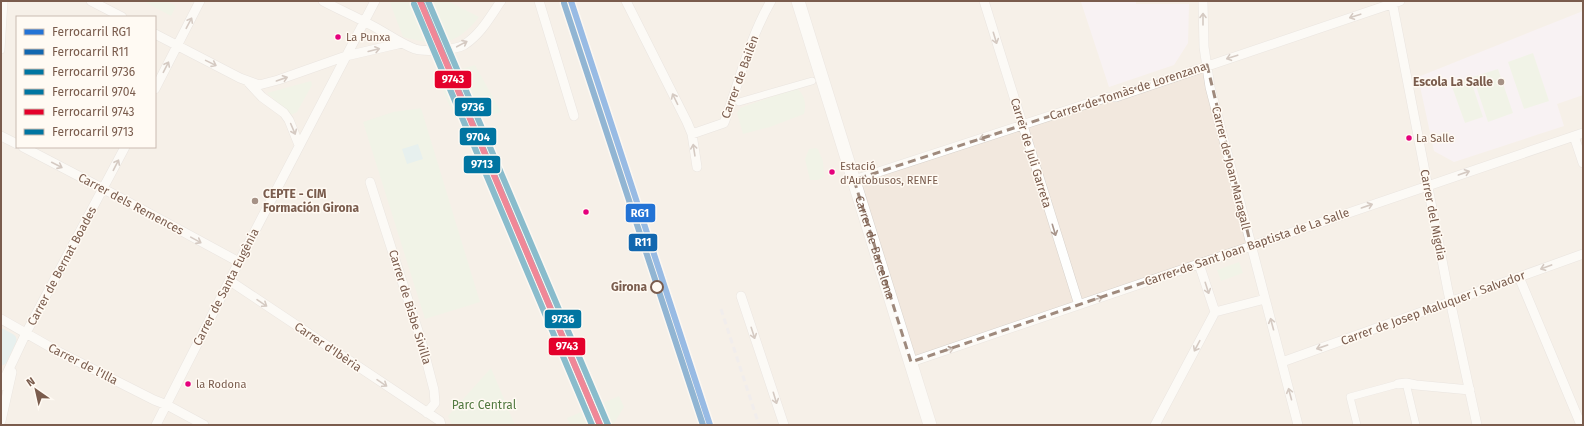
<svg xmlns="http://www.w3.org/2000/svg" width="1584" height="426" viewBox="0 0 1584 426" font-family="'Fira Sans',sans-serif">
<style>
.residential{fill:#f2e8de;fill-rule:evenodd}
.education{fill:#f6eef6}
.green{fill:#e7f0db}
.water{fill:#d0e8ea}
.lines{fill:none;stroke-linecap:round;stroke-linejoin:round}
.canal{stroke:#d0e8ea;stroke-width:13}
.pedestrian-casing{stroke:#d7d1cb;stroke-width:8}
.minor-casing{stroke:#d7d1cb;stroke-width:10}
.secondary-casing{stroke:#d9d2cb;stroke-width:14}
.pedestrian{stroke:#fefefd;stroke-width:7}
.minor{stroke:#fefefd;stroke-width:9}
.secondary{stroke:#fefefd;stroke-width:13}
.rail{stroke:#e6e3e7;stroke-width:3;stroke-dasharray:6 4;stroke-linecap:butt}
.rail-1-casing{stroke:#fffaf3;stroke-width:9}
.rail-2-casing{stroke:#fffaf3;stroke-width:9}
.rail-3-casing{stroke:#fffaf3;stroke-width:9}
.rail-4-casing{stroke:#fffaf3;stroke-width:9}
.rail-5-casing{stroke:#fffaf3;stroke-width:9}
.rail-6-casing{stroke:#fffaf3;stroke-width:9}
.rail-1{stroke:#2373d5;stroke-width:6}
.rail-2{stroke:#1267af;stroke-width:6}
.rail-3{stroke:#0075a1;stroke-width:6}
.rail-4{stroke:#0075a1;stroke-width:6}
.rail-5{stroke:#e4002b;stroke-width:6}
.rail-6{stroke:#0075a1;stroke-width:6}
.oneway{stroke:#a8958b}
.marked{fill:none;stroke:#9f8a7d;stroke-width:3;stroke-dasharray:8 5;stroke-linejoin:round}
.bus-dot{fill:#e5007d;stroke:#fffaf3;stroke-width:1.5}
.poi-dot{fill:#a69286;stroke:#fffaf3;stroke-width:1.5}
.stop-dot{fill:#fffaf3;stroke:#7a5c4d;stroke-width:2}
.labels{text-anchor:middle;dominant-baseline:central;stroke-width:3;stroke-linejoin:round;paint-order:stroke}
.bus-label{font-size:11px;fill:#7a5c4d;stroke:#fffaf3;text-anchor:start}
.street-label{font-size:12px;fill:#7a5c4d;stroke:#fffaf3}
.poi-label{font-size:12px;font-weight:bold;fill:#7a5c4d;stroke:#fffaf3;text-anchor:end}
.stop-label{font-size:12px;font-weight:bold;fill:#7a5c4d;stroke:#fffaf3;text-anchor:end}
.park-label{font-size:12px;fill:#537a41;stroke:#fffaf3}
.line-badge{stroke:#fffaf3;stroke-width:1.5}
.badge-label{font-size:11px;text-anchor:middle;font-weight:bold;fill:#fff}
</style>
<rect width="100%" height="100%" fill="#f9f5f0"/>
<path class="residential" d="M1 1H1583V425H1ZM17 17H155V147H17Z"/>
<path class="education" d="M1083 1H1136V4H1189L1188 43 1174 65 1109 87 1081 2Z
M1583 11V95L1557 104 1564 126 1454 162 1434 151 1418 77Z"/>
<path class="green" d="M143 1H167L176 6 171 16Z
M392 1H448L479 17C455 47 439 46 403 37L390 3Z
M1533 53 1549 101 1524 109 1508 62Z
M475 65 501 112 462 123C449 111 444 92 438 76Z
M1498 69 1513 113 1488 122 1473 77Z
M1470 78 1483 117 1465 123 1451 84Z
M311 81 312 85 297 112 291 115 267 93Z
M797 88C804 95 807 103 804 114L770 127 743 134 737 113 740 108Z
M421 108 480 302 425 319 363 122 393 112Z
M816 148 818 149 823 161 824 177 818 180H810L805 159 809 149Z
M1239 262 1243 273 1221 281 1217 270Z
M491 368 515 425H452L448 416Z
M619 396 624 407 613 425H570L567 418Z"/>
<path class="water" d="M418 144 423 159 407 164 402 149Z"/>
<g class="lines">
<path class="canal" d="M1 335 10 340 1 359"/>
<g class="pedestrian-casing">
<path id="pedestrian" d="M1 50 4 1
M739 102 812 81
M1406 383 1416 425
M1357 425 1350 397 1398 384"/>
</g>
<g class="minor-casing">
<path id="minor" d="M91 1 122 17
M323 1C338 9 354 16 369 24 385 32 399 43 415 49 425 52 455 50 464 45 481 34 490 17 501 1
M539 1 574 116
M626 1 687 122 692 134 697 167
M984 1 1079 305
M1203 1 1204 47 1210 87 1298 425
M1392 1 1448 291 1477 425
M155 34 240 78 259 85 278 80 346 56 402 43
M249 83 262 97 284 113 289 120 299 145
M155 89 200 1
M692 134 724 123C739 83 749 39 771 1
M1 136 17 144
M1574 136 1583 163
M23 147 117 196 239 262
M854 180 1108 97H1116L1400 1
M370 182 421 340 434 390 435 403 427 413
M1199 264 1215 312
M1519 277 1581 425
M230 281 440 421 441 425
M741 296 784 425
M1215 312 1265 299
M1 319 59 352 154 400 167 405 204 425
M911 362 1583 133
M1282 362 1583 254
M1398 384 1406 383 1416 385 1470 390
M1 386 26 333 125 147
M1 421 12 372
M156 425 244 252 375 1
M1155 425 1215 312"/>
</g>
<g class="secondary-casing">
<g id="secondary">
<path id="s1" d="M798 1 930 425"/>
</g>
</g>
<use href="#pedestrian" class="pedestrian"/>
<use href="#minor" class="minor"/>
<use href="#secondary" class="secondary"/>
<path class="rail" d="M721 309 759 425"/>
<g class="rail-1-casing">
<path id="rail-1" d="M571 1 710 425"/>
</g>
<g class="rail-2-casing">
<path id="rail-2" d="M564 3 703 425"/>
</g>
<g class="rail-3-casing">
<path id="rail-3" d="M428 1 608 425"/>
</g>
<g class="rail-4-casing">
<path id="rail-4" d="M422 4 600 425"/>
</g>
<g class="rail-5-casing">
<path id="rail-5" d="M420 1 600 425"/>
</g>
<g class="rail-6-casing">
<path id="rail-6" d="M414 4 592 425"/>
</g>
<use href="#rail-1" class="rail-1"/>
<use href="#rail-2" class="rail-2"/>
<use href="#rail-3" class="rail-3"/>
<use href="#rail-4" class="rail-4"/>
<use href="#rail-5" class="rail-5"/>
<use href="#rail-6" class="rail-6"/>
</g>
<defs><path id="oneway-shaft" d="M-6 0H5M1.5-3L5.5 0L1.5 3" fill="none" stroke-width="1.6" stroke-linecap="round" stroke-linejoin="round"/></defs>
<g class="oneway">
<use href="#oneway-shaft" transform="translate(1355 16) rotate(162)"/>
<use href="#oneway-shaft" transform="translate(1203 19) rotate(-90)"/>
<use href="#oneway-shaft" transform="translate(189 23) rotate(-62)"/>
<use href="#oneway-shaft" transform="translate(995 38) rotate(73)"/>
<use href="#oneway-shaft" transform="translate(462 44) rotate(-28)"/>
<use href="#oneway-shaft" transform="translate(374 50) rotate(-14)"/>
<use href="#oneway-shaft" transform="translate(1232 57) rotate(162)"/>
<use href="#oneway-shaft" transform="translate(211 63) rotate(26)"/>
<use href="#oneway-shaft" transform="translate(166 67) rotate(-63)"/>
<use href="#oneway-shaft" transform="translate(282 79) rotate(-19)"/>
<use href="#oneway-shaft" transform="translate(675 99) rotate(-116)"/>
<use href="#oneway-shaft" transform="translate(293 129) rotate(67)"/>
<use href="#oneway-shaft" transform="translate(985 137) rotate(162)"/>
<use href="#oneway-shaft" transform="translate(694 150) rotate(-99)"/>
<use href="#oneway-shaft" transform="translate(57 165) rotate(27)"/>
<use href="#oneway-shaft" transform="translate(116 165) rotate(-63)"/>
<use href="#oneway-shaft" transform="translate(1464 173) rotate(-19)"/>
<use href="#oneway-shaft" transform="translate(1367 206) rotate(-19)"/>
<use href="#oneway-shaft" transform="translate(1054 230) rotate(73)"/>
<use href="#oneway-shaft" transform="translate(196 240) rotate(29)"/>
<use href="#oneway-shaft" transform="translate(1546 267) rotate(160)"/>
<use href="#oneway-shaft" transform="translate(1207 288) rotate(72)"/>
<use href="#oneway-shaft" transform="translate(1097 299) rotate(-19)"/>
<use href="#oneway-shaft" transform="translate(262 303) rotate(34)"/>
<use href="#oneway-shaft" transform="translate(1272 324) rotate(-105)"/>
<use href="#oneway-shaft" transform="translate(753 333) rotate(72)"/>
<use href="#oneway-shaft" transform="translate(1197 346) rotate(118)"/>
<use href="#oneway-shaft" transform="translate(1322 347) rotate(161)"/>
<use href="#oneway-shaft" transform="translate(948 350) rotate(-19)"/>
<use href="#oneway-shaft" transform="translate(382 383) rotate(34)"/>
<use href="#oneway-shaft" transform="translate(1290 394) rotate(-105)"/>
<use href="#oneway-shaft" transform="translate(775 398) rotate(73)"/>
</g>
<path d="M0 0H1584V426H0ZM1207 65 1251 246 911 362 854 180Z" fill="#f9f5f0" fill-opacity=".55" fill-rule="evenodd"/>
<path class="marked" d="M1207 65 1251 246 911 362 854 180Z"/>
<g class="bus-dot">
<circle cx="338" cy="37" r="3.5"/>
<circle cx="1409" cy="138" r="3.5"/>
<circle cx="832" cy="172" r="3.5"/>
<circle cx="586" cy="212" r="3.5"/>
<circle cx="188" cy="384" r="3.5"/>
</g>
<g class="poi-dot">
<circle cx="1501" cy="82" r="4"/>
<circle cx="255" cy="201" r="4"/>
</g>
<circle class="stop-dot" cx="657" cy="287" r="6"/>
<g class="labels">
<g class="bus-label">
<text x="346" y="37">La Punxa</text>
<text x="1416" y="138">La Salle</text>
<text x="840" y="166">Estació<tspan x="840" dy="14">d'Autobusos, RENFE</tspan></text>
<text x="196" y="384">la Rodona</text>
</g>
<g class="street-label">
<text transform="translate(740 77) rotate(-70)">Carrer de Bailèn</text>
<text transform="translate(1128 91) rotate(-18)">Carrer de Tomàs de Lorenzana</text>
<text transform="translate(1031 153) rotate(73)">Carrer de Juli Garreta</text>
<text transform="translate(1231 168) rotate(76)">Carrer de Joan Maragall</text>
<text transform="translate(131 204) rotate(28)">Carrer dels Remences</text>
<text transform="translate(1433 215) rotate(79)">Carrer del Migdia</text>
<text stroke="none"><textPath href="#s1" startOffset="258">Carrer de Barcelona</textPath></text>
<text transform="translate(1247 247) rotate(-19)">Carrer de Sant Joan Baptista de La Salle</text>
<text transform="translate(62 266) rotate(-62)">Carrer de Bernat Boades</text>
<text transform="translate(226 287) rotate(-63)">Carrer de Santa Eugènia</text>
<text transform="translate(410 307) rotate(73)">Carrer de Bisbe Sivilla</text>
<text transform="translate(1433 308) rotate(-20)">Carrer de Josep Maluquer i Salvador</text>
<text transform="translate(328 347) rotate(34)">Carrer d'Ibèria</text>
<text transform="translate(83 364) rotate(27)">Carrer de l'Illa</text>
</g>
<g class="poi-label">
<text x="1493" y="82">Escola La Salle</text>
<text x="263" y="194" text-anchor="start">CEPTE - CIM<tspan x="263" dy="14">Formación Girona</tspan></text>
</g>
<g class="stop-label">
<text x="647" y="287">Girona</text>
</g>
<g class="park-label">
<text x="484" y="405">Parc Central</text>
</g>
</g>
<g class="line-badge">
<rect x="434" y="70" width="38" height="19" rx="4" fill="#e4002b"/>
<rect x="454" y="97" width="38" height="20" rx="4" fill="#0075a1"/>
<rect x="459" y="127" width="38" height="19" rx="4" fill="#0075a1"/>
<rect x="463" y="155" width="38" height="19" rx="4" fill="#0075a1"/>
<rect x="625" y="203" width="31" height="20" rx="4" fill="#2373d5"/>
<rect x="628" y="233" width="30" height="19" rx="4" fill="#1267af"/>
<rect x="544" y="309" width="38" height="20" rx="4" fill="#0075a1"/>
<rect x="548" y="337" width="38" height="19" rx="4" fill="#e4002b"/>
</g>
<g class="badge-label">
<text x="453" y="83">9743</text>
<text x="473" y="111">9736</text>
<text x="478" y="141">9704</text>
<text x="482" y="168">9713</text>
<text x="640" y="217">RG1</text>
<text x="643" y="246">R11</text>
<text x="563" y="323">9736</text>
<text x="567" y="350">9743</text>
</g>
<rect width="1584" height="426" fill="none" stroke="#7a5c4d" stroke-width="4"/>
<rect x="16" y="16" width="140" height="132" fill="#fffaf3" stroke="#cabbb1"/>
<rect x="24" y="29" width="20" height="6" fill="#2373d5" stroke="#cabbb1"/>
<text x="52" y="36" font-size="12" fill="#7a5c4d">Ferrocarril RG1</text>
<rect x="24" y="49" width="20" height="6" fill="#1267af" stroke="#cabbb1"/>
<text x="52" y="56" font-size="12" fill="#7a5c4d">Ferrocarril R11</text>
<rect x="24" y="69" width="20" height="6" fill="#0075a1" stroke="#cabbb1"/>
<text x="52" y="76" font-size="12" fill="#7a5c4d">Ferrocarril 9736</text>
<rect x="24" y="89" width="20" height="6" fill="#0075a1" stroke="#cabbb1"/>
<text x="52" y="96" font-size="12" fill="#7a5c4d">Ferrocarril 9704</text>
<rect x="24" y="109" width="20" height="6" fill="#e4002b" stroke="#cabbb1"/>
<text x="52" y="116" font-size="12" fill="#7a5c4d">Ferrocarril 9743</text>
<rect x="24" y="129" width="20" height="6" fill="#0075a1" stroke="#cabbb1"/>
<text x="52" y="136" font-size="12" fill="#7a5c4d">Ferrocarril 9713</text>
<g transform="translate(36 390) rotate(326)" stroke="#fffaf3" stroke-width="3" paint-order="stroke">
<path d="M0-3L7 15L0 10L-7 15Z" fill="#7a5c4d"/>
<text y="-6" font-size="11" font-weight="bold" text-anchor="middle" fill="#7a5c4d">N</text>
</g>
</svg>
